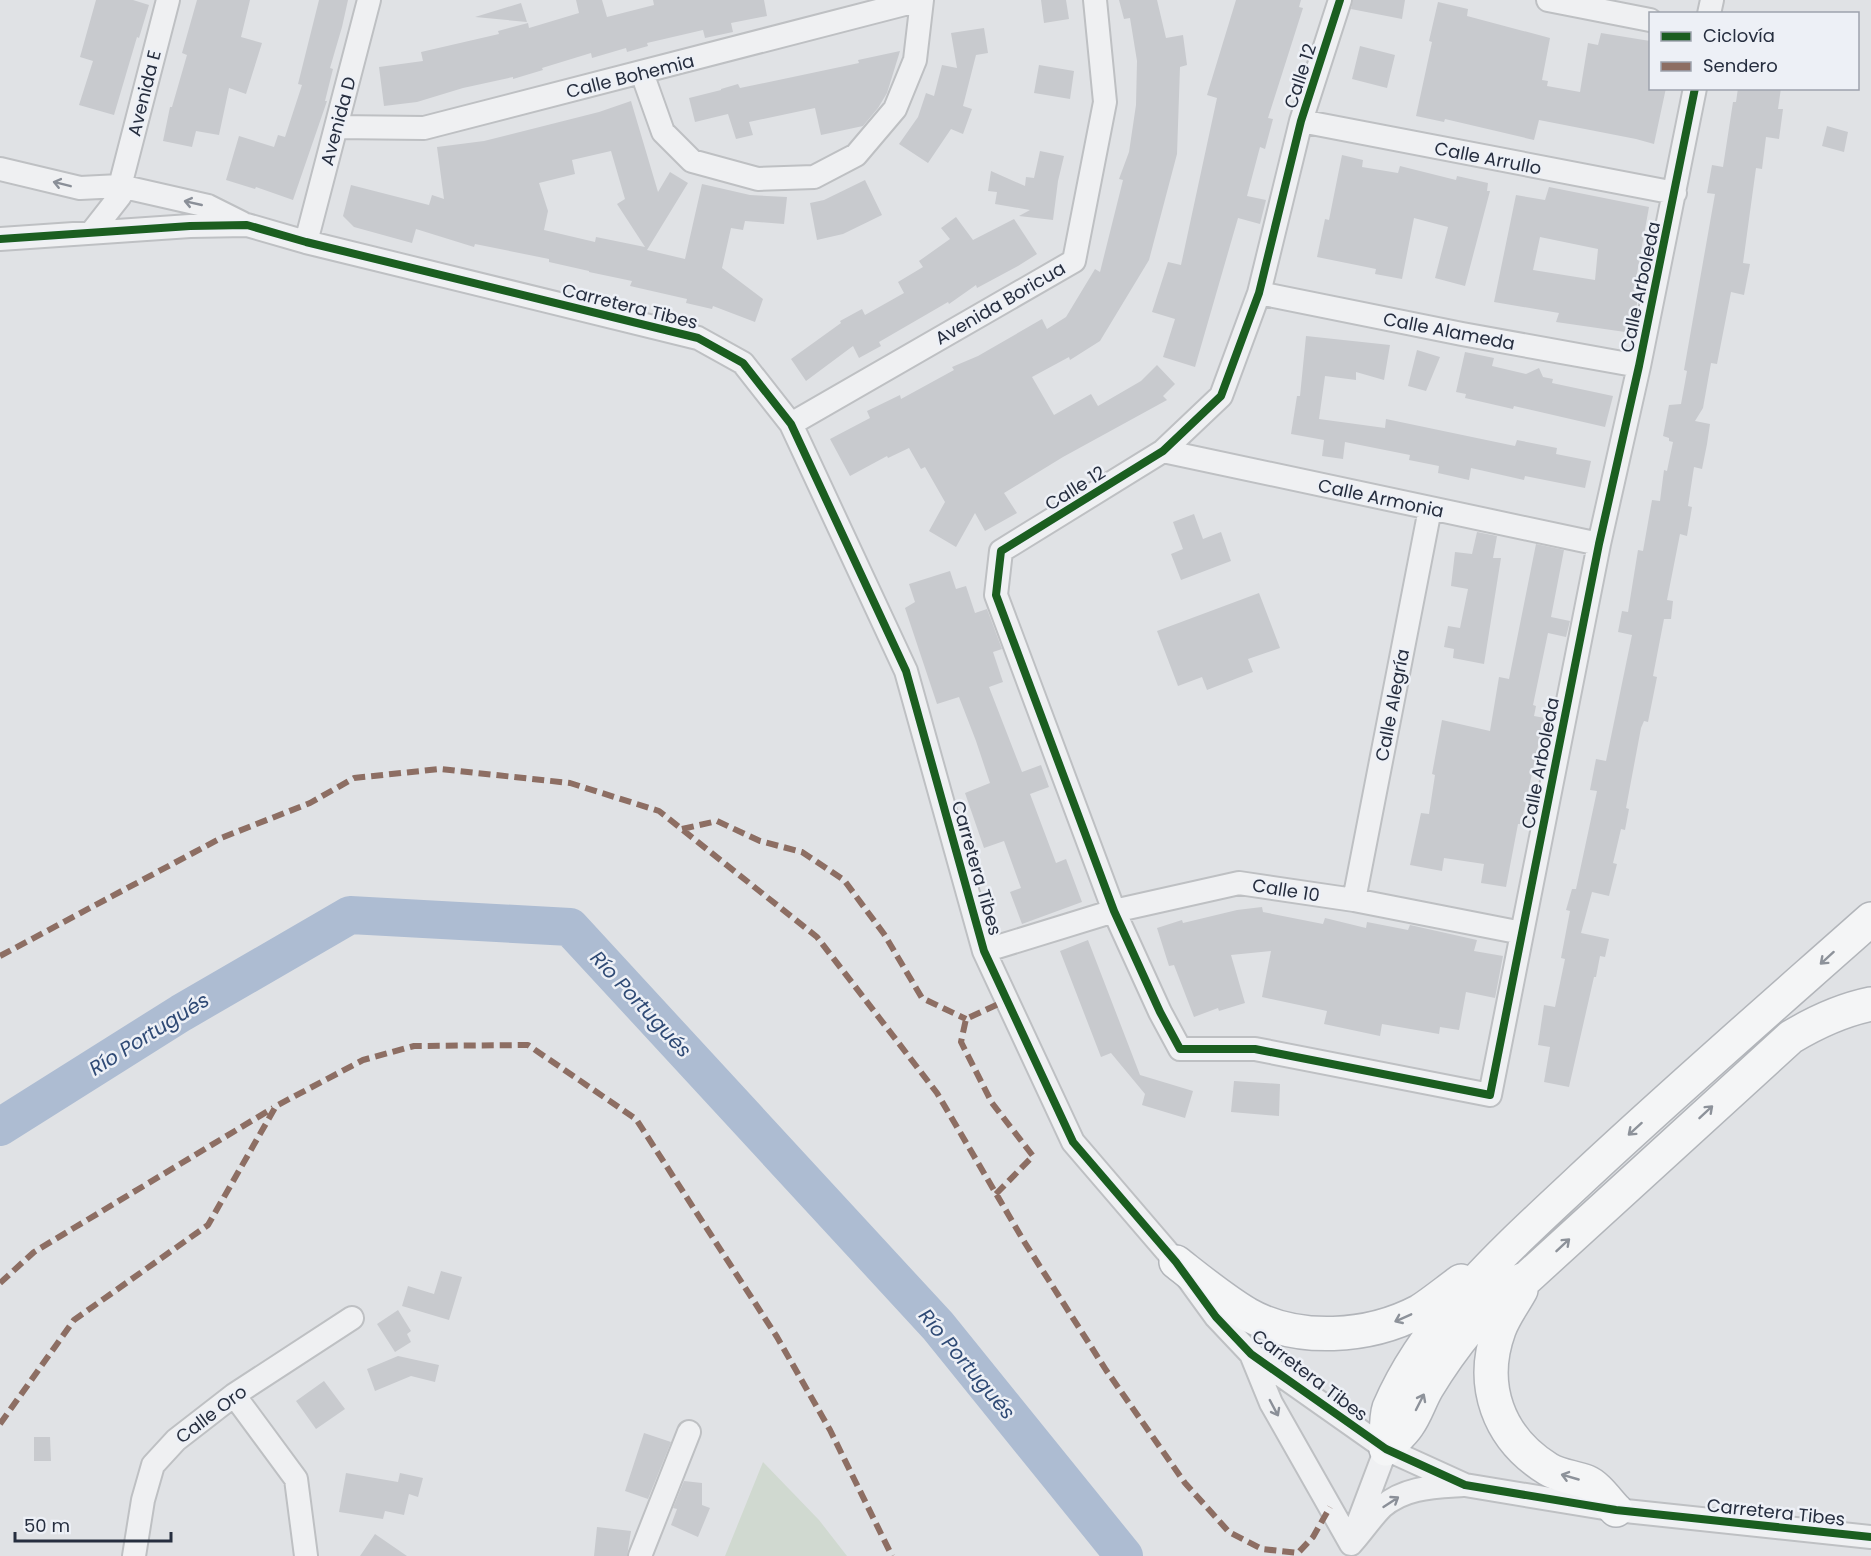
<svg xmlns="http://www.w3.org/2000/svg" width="1871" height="1556" viewBox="0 0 1871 1556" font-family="Poppins,sans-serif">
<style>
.green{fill:#d0d9d0}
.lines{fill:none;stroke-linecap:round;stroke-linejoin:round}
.river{stroke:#adbcd2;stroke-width:38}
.building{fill:#c8cace;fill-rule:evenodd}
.minor-casing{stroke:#bec0c3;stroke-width:26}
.highway-casing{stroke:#b2b5ba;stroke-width:36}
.minor{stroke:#eff0f2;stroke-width:22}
.highway{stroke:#f4f5f6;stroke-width:33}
.quiet{stroke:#8d6e63;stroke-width:6;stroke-dasharray:12 6;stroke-linecap:butt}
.cycleway-casing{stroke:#edf0f6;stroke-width:11}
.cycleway{stroke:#1b5e20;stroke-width:8}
.oneway{stroke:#8a8f98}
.oneway2{stroke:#8d929a}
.labels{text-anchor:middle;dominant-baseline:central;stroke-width:5;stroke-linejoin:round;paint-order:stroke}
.street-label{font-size:18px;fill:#262e3f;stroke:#edf0f6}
.water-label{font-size:20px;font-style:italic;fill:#2f4a75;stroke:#edf0f6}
</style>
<rect width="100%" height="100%" fill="#e0e2e5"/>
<path class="green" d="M763 1462 819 1520 847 1556H725Z"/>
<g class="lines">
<path class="river" d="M0 1127 181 1013 350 915 570 927 938 1326 1124 1556"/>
</g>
<path class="building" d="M96 0H133L149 5 139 38 137 37 114 115 79 105 93 61 80 57Z
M197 0H250L241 37 262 43 246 94 229 88 219 135 196 131 192 147 163 141 170 107H172L187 55 182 53Z
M319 0H348L342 27 330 68 333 69 325 101H327L293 200 256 187 255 189 226 180 239 136 274 147 278 135 285 137 302 85 298 84Z
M576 0H602L607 17 654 5 653 0H764L767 16 731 23 733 32 705 38 703 30 647 43 648 46 627 52 626 48 592 58 591 53 542 68 543 70 513 79V77L463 88 417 102 384 106 379 67 423 61 421 52 499 34 498 31 528 23 529 28 579 13Z
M1041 0H1066L1069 19 1044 23Z
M1119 0H1157L1166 38 1183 35 1187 65 1180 67 1177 154 1149 260 1100 341 1070 360 1069 357 1032 377 1054 415 1091 394 1098 406 1141 381 1157 365 1175 384 1163 396 1167 400 1063 457 1004 493 1017 513 985 531 975 513 956 547 929 531 945 502 925 467 921 469 909 448 888 458 887 456 850 476 830 439 870 418 867 411 900 395 901 399 954 370 952 367 978 356 1042 319 1047 329 1066 317 1095 269 1100 272 1123 180 1119 179 1129 152 1136 105 1137 61 1130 18 1124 19Z
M1236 0H1301L1299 7 1303 8 1268 118 1273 119 1265 149 1260 147 1247 196 1266 200 1260 224 1238 218 1195 367 1163 357 1175 319 1152 312 1168 262 1181 265 1217 98 1207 95Z
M1353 0H1405L1402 19 1351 9Z
M1438 2 1468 9 1467 16 1550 38 1542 80 1548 81 1547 86 1580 92 1588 43 1598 45 1601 33 1650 41V88H1666L1654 144 1636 139 1539 120 1534 140 1445 119 1444 122 1416 116 1432 42 1429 41Z
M521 3 527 22 475 17Z
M984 28 988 53 976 55 963 106 972 109 963 134 951 129 928 163 899 144 918 117 926 93 934 96 942 65 957 68 951 33Z
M1360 46 1395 55 1387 88 1352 79Z
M900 51 887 93 878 108 863 126 821 135 815 108 749 122 753 135 736 139 728 114 695 122 689 98 721 90V89L738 84 740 88 859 63 858 60Z
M1039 65 1074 71 1070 99 1034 93Z
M1738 88H1781L1778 109H1783L1779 139 1766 137 1762 169 1756 168 1743 263 1750 264 1744 295 1731 292 1717 364 1711 363 1703 408 1695 421 1710 424 1707 444 1702 469 1694 467 1688 506 1692 507 1687 536 1680 534 1667 600 1673 601 1671 619H1664L1653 676 1657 677 1648 722 1644 721 1641 728 1626 808 1629 809 1625 830 1621 829 1613 863 1617 864 1609 896 1592 892 1581 933 1609 939 1605 957 1600 956 1596 977H1594L1569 1087 1544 1082 1550 1047 1538 1045 1544 1005 1555 1007 1565 959 1561 958 1570 911 1566 910 1572 889H1576L1597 791 1590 790 1596 759 1606 761 1632 635 1618 632 1622 611 1628 612 1638 550 1643 551 1652 500 1660 501 1664 470 1667 471 1673 442 1669 441V438L1663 436 1669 405 1681 404 1687 371 1684 370 1715 194 1707 193 1712 165 1723 167 1733 102H1736Z
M631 101 658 192 670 172 688 183 647 250 685 259 702 184 750 195 787 197 784 224 745 221 743 230 731 228 722 268 763 299 755 322 713 306 712 309 686 303 687 299 630 286 632 281 589 272V271L549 262V259L475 244 474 247 416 229 412 243 354 227 343 216 351 185 429 205 432 195 444 199 437 147 484 141 599 112ZM611 151 625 199 617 204 645 247 596 237 595 242 544 230 548 211 539 183 575 174 572 160Z
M1827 126 1848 132 1844 152 1822 146Z
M1040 151 1064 156 1058 181 1053 220 1019 216 1030 210 995 204 997 192 988 191 991 171 1025 186 1026 177 1034 178Z
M1342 155 1363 160 1362 167 1398 173 1400 166 1456 180 1457 176 1488 183 1487 191H1490L1465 286 1435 278 1448 227 1414 218 1402 279 1375 274 1376 269 1317 257 1325 219 1329 220Z
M865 180 882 215 843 234 817 240 810 203 824 200Z
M1549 187 1649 207 1636 279 1641 280 1632 333 1556 322 1559 313 1494 302 1516 195 1545 200ZM1540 237 1598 249 1595 280 1533 270Z
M956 217 973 240 1014 219 1037 254 1018 266 977 288 976 285 949 304 948 302 879 342 881 346 859 358 853 346 806 381 791 359 841 323 840 321 862 309 865 315 904 293 898 282 923 267 919 261 950 239 941 228Z
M1306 336 1390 345 1384 380 1356 372V380L1325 376 1319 419 1385 428 1386 419 1515 446 1517 440 1557 448 1556 454 1591 461 1585 488 1525 476 1524 480 1471 468 1469 480 1438 473 1439 466 1409 460 1410 455 1345 442 1343 459 1322 456 1324 440 1291 434 1297 396H1300Z
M1417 350 1440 357 1426 391 1408 386Z
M1465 352 1494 358 1492 366 1526 374 1539 368 1543 377 1553 379 1552 383 1613 396 1605 427 1514 406 1513 409 1465 398 1466 394 1456 392Z
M1194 514 1203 539 1221 532 1231 561 1181 580 1171 554 1183 549 1173 522Z
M1477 532 1497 536 1493 558H1501L1484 664 1453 658 1454 649 1444 647 1448 626 1460 628 1468 589 1451 586 1455 552 1472 554Z
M1536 544 1564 550 1551 617 1570 621 1566 637 1548 633 1533 705 1536 706 1534 716 1550 719 1546 739 1540 737 1521 824H1518L1506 887 1481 883 1484 864 1444 858 1442 871 1410 865 1421 813 1429 814 1435 775 1432 774 1442 720 1490 731 1499 677 1509 679Z
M950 571 956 589 966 586 975 613 987 609 1002 649 993 652 1003 682 989 687 1022 772 1041 765 1049 787 1030 794 1056 863 1066 859 1082 902 1022 924 1010 892 1021 888 1004 841 984 848 965 793 990 783 976 741 959 697 937 704 905 608 915 602 909 584Z
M1259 593 1280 648 1248 659 1253 672 1207 690 1202 677 1178 686 1157 631Z
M1262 907 1263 912 1323 924 1325 918 1366 928 1367 922 1408 930 1410 925 1477 940 1474 951 1503 956 1495 998 1466 992 1459 1030 1440 1027 1439 1034 1382 1024 1380 1036 1324 1024 1327 1011 1262 997 1271 951 1231 955 1245 1003 1219 1011 1218 1008 1194 1017 1174 965 1169 966 1157 928 1182 920 1183 923 1237 910Z
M1088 940 1140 1075 1193 1091 1185 1118 1142 1105 1145 1094 1111 1053 1101 1057 1060 951Z
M1234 1081 1280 1084 1279 1116 1231 1112Z
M441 1271 462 1277 449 1320 402 1306 408 1286 434 1294Z
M398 1310 411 1331 407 1334 411 1342 395 1352 377 1324Z
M398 1356 439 1365 435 1382 411 1376 375 1391 367 1369Z
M324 1381 345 1409 316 1429 296 1401Z
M644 1433 671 1442 648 1499 625 1491Z
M34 1437H50L51 1461H34Z
M346 1473 398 1482 400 1473 423 1478 418 1497 409 1494 404 1515 385 1511 383 1519 339 1512Z
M684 1481 702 1483V1505L710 1508 698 1537 671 1525 677 1509 673 1508Z
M597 1527 631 1531 627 1556H594Z
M375 1534 407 1556H360Z"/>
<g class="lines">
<g class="minor-casing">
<path id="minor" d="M1340 0 1301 121 1259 293 1221 396 1163 451 1001 551 996 595 1114 911 1160 1012 1180 1049H1255L1490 1095 1599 544 1639 366 1695 88
M1548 0 1650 20
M1709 14 1712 0
M642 73 663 132 692 161 758 179 814 177 856 155 895 109 915 60 922 0
M1301 121 1675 193
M336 127 424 128 920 0
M0 169 80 188 120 186 208 206 242 223
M91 233 120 196V186L168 0
M0 239 190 226 247 225 306 242 698 338 743 363 791 424 906 671 984 951 1073 1142 1176 1262 1216 1317 1251 1354 1386 1449 1465 1485 1616 1510 1871 1537
M306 242 369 0
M1259 293 1462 334 1639 366
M791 424 1074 261 1105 102 1095 0
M1163 451 1599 544
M1354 900 1430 509
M984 951 1114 911 1239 883 1354 900 1522 933
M1251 1354 1271 1403 1351 1544
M234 1395 296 1479 306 1556
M1355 1531 1386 1449
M1351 1544C1362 1532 1371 1518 1382 1507 1405 1487 1434 1487 1463 1485
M134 1556 143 1500 153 1465 176 1440 234 1395 352 1318
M640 1556 689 1432"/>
</g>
<g class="highway-casing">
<path id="highway" d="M1176 1262C1199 1280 1222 1299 1247 1314 1298 1343 1369 1338 1420 1311 1434 1302 1447 1291 1461 1281
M1521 1290C1514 1303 1504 1316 1499 1330 1479 1385 1498 1438 1548 1469 1559 1476 1574 1477 1587 1482 1597 1486 1608 1502 1616 1510
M1386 1449C1387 1437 1385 1420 1389 1408 1427 1318 1510 1246 1580 1180 1675 1091 1774 1005 1871 919
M1386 1449C1393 1441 1402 1434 1408 1425 1416 1414 1420 1400 1427 1388 1445 1358 1494 1288 1527 1278L1791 1037C1816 1022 1842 1010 1871 1004"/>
</g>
<use href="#minor" class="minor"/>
<use href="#highway" class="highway"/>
<path class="quiet" d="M682 829 717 821 760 841 802 852 844 880 884 934 922 998 966 1019
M0 956 221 838 310 803 354 778 440 769 570 783 659 811 817 937 937 1093 1025 1243 1106 1370 1185 1483 1229 1532 1262 1549 1298 1553 1313 1537 1330 1507
M996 1194 1033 1156 992 1103 961 1042 966 1019 1007 1000
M0 1283 34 1252 273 1108
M0 1424 74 1320 208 1225 276 1106 363 1060 414 1046 528 1045 636 1119 777 1337 830 1430 892 1556"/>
<g class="cycleway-casing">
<path id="cycleway" d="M1340 0 1301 121 1259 293 1221 396 1163 451 1001 551 996 595 1114 911 1160 1012 1180 1049H1255L1490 1095 1599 544 1639 366 1695 88
M0 239 190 226 247 225 306 242 698 338 743 363 791 424 906 671 984 951 1073 1142 1176 1262 1216 1317 1251 1354 1386 1449 1465 1485 1616 1510 1871 1537"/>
</g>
<use href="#cycleway" class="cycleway"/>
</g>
<defs><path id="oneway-shaft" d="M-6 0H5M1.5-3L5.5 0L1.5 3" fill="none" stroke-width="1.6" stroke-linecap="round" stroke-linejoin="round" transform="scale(1.5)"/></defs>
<g class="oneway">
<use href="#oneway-shaft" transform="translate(62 184) rotate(-166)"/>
<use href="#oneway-shaft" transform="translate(193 203) rotate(-167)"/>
<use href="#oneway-shaft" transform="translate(1274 1408) rotate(62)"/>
<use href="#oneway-shaft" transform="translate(1391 1502) rotate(-33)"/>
</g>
<g class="oneway2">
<use href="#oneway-shaft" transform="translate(1827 958) rotate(138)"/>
<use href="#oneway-shaft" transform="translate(1706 1112) rotate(-43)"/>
<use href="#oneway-shaft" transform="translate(1635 1129) rotate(138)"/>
<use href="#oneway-shaft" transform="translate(1563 1245) rotate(-43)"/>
<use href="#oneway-shaft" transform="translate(1403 1318) rotate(156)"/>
<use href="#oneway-shaft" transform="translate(1420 1402) rotate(-63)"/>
<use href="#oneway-shaft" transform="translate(1570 1477) rotate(-164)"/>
</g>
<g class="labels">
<g class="street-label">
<text transform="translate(630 76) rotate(-14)">Calle Bohemia</text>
<text transform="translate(1300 76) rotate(-72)">Calle 12</text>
<text transform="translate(144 93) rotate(-76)">Avenida E</text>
<text transform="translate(338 121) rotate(-75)">Avenida D</text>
<text transform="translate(1488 158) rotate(11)">Calle Arrullo</text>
<text transform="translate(1640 287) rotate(-78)">Calle Arboleda</text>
<text transform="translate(1000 303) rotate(-30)">Avenida Boricua</text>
<text transform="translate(630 306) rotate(14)">Carretera Tibes</text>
<text transform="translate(1449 331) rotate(11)">Calle Alameda</text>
<text transform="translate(1075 488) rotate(-32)">Calle 12</text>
<text transform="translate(1381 498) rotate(12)">Calle Armonia</text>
<text transform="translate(1392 705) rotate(-79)">Calle Alegría</text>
<text transform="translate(1540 763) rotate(-79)">Calle Arboleda</text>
<text transform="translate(977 868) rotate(74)">Carretera Tibes</text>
<text transform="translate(1286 890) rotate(9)">Calle 10</text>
<text transform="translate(1310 1375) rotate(37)">Carretera Tibes</text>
<text transform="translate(211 1414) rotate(-37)">Calle Oro</text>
<text transform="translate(1776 1512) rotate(6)">Carretera Tibes</text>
</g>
<g class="water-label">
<text transform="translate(641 1004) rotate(47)">Río Portugués</text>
<text transform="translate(149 1034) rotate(-32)">Río Portugués</text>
<text transform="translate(967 1364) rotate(50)">Río Portugués</text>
</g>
</g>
<rect x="1649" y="12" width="210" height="78" fill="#edf0f6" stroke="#9da2ad" stroke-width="1.5"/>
<rect x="1661" y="32" width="30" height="9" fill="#1b5e20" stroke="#9da2ad" stroke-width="1.5"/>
<text x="1703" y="42" font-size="18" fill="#262e3f">Ciclovía</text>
<rect x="1661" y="62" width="30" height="9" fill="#8d6e63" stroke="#9da2ad" stroke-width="1.5"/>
<text x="1703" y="72" font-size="18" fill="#262e3f">Sendero</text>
<path d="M15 1532v9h156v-9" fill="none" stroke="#262e3f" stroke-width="3"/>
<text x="24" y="1532" font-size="18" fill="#262e3f" stroke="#edf0f6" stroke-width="4.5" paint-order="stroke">50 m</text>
</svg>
